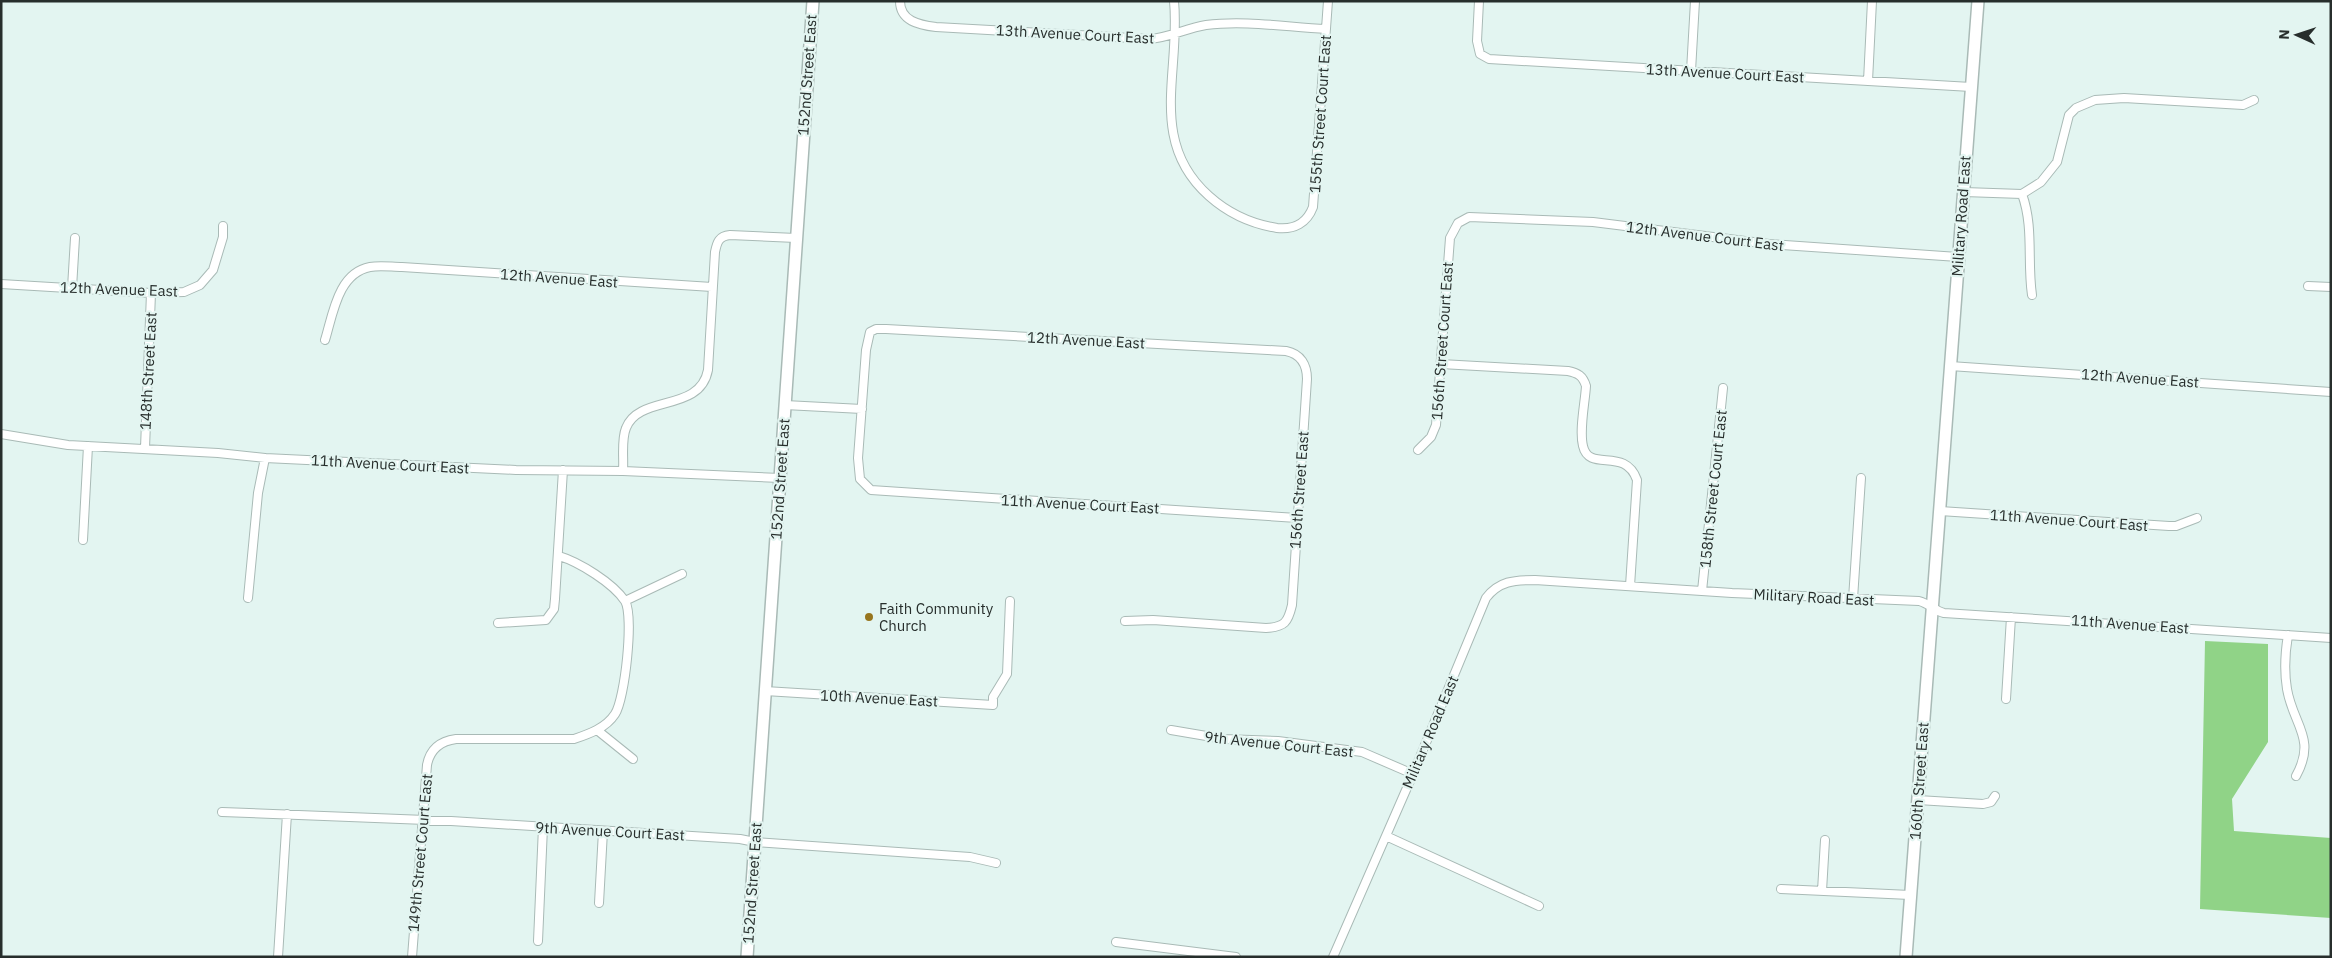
<svg xmlns="http://www.w3.org/2000/svg" width="2332" height="958" viewBox="0 0 2332 958" font-family="'IBM Plex Sans',sans-serif">
<style>
.forest{fill:#90d387}
.lines{fill:none;stroke-linecap:round;stroke-linejoin:round}
.street-casing{stroke:#a9bab6;stroke-width:10}
.secondary-casing{stroke:#a9bab6;stroke-width:14}
.street{stroke:#fff;stroke-width:8}
.secondary{stroke:#fff;stroke-width:11}
.poi-dot{fill:#97751e;stroke:#e3f5f1;stroke-width:2}
.labels{text-anchor:middle;dominant-baseline:central;stroke-width:4.5;stroke-linejoin:round;paint-order:stroke}
.street-label{font-size:15px;fill:#272e2c;stroke:#e3f5f1}
.poi-label{font-size:15px;fill:#272e2c;stroke:#e3f5f1;text-anchor:start}
</style>
<rect width="100%" height="100%" fill="#e3f5f1"/>
<path class="forest" d="M2205 641 2268 644V742L2232 799 2234 831 2331 838V918L2200 909Z"/>
<g class="lines">
<g class="street-casing">
<path id="street" d="M900 1C900 21 919 25 936 27L1149 39C1169 38 1186 28 1206 25 1245 20 1286 27 1326 29
M1174 1C1181 71 1147 141 1209 196 1228 213 1252 224 1277 228 1294 230 1307 223 1313 207L1328 1
M1479 1 1477 41 1480 54 1489 59 1971 87
M1691 71 1695 1
M1868 81 1872 1
M1964 192 2022 194 2041 182 2057 162 2069 115 2076 108 2095 100 2124 98 2243 105 2254 100
M2022 194C2034 227 2027 261 2032 295
M1 284 151 293 184 292 200 285 213 270 223 237V226
M2308 286 2331 287
M72 288 75 238
M325 340C333 314 338 273 370 267 380 265 392 267 402 267L712 287
M1441 364 1568 371C1578 373 1583 376 1586 386 1585 403 1579 430 1583 446 1589 473 1625 446 1637 480L1630 586
M1950 366 2331 392
M785 405 862 409
M1 434 68 445 218 453 265 458 516 470 623 471 780 478
M145 448 151 293
M1418 450 1431 437 1436 425 1450 238 1458 223 1469 217 1593 222 1769 244 1958 257
M623 471C624 458 621 440 626 428 639 394 700 413 708 370L715 252C717 242 719 236 730 235L796 238
M1940 511 2169 526H2176L2197 518
M83 540 88 446
M1702 591 1723 388
M248 598 258 493 265 458
M1853 599 1861 478
M625 601 682 574
M1125 621 1153 620 1266 628C1285 627 1288 622 1292 605L1307 379C1307 365 1301 354 1286 351L886 329H876L870 332 866 350 858 458 860 479 871 490 1297 518
M498 623 546 620 554 609 555 599 563 470
M2288 635C2285 653 2284 671 2287 689 2293 725 2317 738 2296 776
M765 691 993 705V697L1007 674 1010 601
M2006 699 2011 617
M597 730 633 759
M1171 730 1224 739 1278 741 1362 752 1413 774
M1918 800 1983 804 1991 802 1995 796
M222 812 451 821 740 839 755 842 970 857 996 863
M1386 836 1539 906
M1781 889 1910 895
M1822 891 1825 840
M599 903 603 831
M538 941 543 827
M1116 942 1236 957
M278 957 287 814
M412 957 427 765C430 749 441 741 456 739H574C589 734 606 728 615 714 625 699 634 616 625 601 613 583 579 562 559 556
M1333 957 1413 774 1486 598C1499 581 1514 580 1535 580L1732 593 1919 601C1930 604 1935 611 1944 613L2331 638"/>
</g>
<g class="secondary-casing">
<path id="secondary" d="M747 957 813 1
M1906 957 1978 1"/>
</g>
<use href="#street" class="street"/>
<use href="#secondary" class="secondary"/>
</g>
<circle class="poi-dot" cx="869" cy="617" r="5"/>
<g class="labels">
<g class="street-label">
<text transform="translate(1075 34) rotate(3)">13th Avenue Court East</text>
<text transform="translate(1725 73) rotate(3)">13th Avenue Court East</text>
<text transform="translate(807 75) rotate(-86)">152nd Street East</text>
<text transform="translate(1320 114) rotate(-86)">155th Street Court East</text>
<text transform="translate(1961 216) rotate(-86)">Military Road East</text>
<text transform="translate(1705 236) rotate(7)">12th Avenue Court East</text>
<text transform="translate(559 278) rotate(4)">12th Avenue East</text>
<text transform="translate(119 289) rotate(2)">12th Avenue East</text>
<text transform="translate(1086 340) rotate(3)">12th Avenue East</text>
<text transform="translate(1442 341) rotate(-86)">156th Street Court East</text>
<text transform="translate(148 371) rotate(-87)">148th Street East</text>
<text transform="translate(2140 378) rotate(4)">12th Avenue East</text>
<text transform="translate(390 464) rotate(3)">11th Avenue Court East</text>
<text transform="translate(780 479) rotate(-86)">152nd Street East</text>
<text transform="translate(1713 489) rotate(-84)">158th Street Court East</text>
<text transform="translate(1299 490) rotate(-86)">156th Street East</text>
<text transform="translate(1080 504) rotate(3)">11th Avenue Court East</text>
<text transform="translate(2069 520) rotate(4)">11th Avenue Court East</text>
<text transform="translate(1814 597) rotate(3)">Military Road East</text>
<text transform="translate(2130 624) rotate(4)">11th Avenue East</text>
<text transform="translate(879 698) rotate(3)">10th Avenue East</text>
<text transform="translate(1430 732) rotate(-67)">Military Road East</text>
<text transform="translate(1279 744) rotate(6)">9th Avenue Court East</text>
<text transform="translate(1919 781) rotate(-86)">160th Street East</text>
<text transform="translate(610 831) rotate(3)">9th Avenue Court East</text>
<text transform="translate(420 853) rotate(-85)">149th Street Court East</text>
<text transform="translate(752 883) rotate(-86)">152nd Street East</text>
</g>
<g class="poi-label">
<text x="879" y="608">Faith Community<tspan x="879" dy="17">Church</tspan></text>
</g>
</g>
<rect width="2332" height="958" fill="none" stroke="#272e2c" stroke-width="5"/>
<g transform="translate(2297 35) rotate(273)" stroke="#e3f5f1" stroke-width="4" paint-order="stroke">
<path d="M0-4L9 19L0 12L-9 19Z" fill="#272e2c"/>
<text y="-8" font-size="14" font-weight="bold" text-anchor="middle" fill="#272e2c">N</text>
</g>
</svg>
